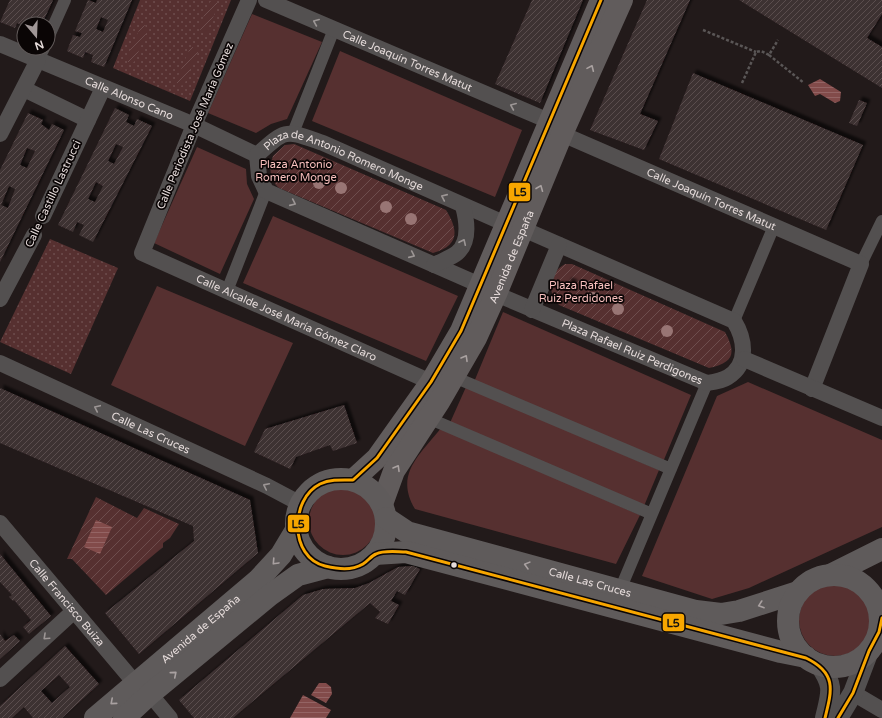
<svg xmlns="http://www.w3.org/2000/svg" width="882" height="718" viewBox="0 0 882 718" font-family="'Varela Round',sans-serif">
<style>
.grass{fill:#563030}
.park{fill:url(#park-dots)}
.garden{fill:url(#garden-furrows)}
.water{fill:url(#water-rules)}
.building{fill:url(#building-hatch);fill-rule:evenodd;filter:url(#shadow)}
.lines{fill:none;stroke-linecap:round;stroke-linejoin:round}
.path{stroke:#5a5656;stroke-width:2.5;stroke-dasharray:3 2;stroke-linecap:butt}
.pedestrian{stroke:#535050;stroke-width:12}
.minor{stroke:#535050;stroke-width:16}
.tertiary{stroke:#535050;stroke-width:20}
.secondary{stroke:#615c5c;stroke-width:22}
.primary{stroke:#5f5b5b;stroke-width:22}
.bus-1-casing{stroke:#0a0505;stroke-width:6}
.bus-1{stroke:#f7a600;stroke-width:3}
.tree{fill:#987574}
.oneway{stroke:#9c9695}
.oneway2{stroke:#aaa2a1}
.oneway3{stroke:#a9a1a1}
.bus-dot{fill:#e5dbda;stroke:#0a0505;stroke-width:1.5}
.labels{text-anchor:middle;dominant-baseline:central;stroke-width:3.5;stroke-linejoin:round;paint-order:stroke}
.street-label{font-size:11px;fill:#e5dbda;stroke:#0a0505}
.park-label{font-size:11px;fill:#f9c0be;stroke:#0a0505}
.line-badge{stroke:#0a0505;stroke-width:1.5}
.pale-badge-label{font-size:11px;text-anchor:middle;font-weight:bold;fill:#111}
</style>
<defs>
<pattern id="park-dots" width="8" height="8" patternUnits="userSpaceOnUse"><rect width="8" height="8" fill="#563030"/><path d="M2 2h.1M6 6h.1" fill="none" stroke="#6e4d4d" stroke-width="1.8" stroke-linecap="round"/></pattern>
<pattern id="garden-furrows" width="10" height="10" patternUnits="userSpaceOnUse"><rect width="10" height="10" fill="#563030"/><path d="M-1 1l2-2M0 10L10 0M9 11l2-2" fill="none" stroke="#6e4d4d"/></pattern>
<pattern id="water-rules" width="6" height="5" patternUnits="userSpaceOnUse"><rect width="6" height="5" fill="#824b4a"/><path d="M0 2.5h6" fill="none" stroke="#946464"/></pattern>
<pattern id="building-hatch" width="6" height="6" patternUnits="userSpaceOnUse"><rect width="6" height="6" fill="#3e3031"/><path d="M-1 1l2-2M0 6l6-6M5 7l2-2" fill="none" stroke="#5a4d4e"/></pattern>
<filter id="shadow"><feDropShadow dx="3.5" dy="-3.5" stdDeviation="1" flood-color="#0009"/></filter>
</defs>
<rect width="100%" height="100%" fill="#221a1a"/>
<path class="grass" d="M252 14 322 42 287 119 271 124 256 133 208 113Z
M340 51 522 130 495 197 312 121Z
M197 147 246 169 247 184 254 199 220 274 154 243Z
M273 216 458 296 426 361 243 283Z
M157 286 293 343 245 446 111 385Z
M503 312 691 395 663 462 474 382Z
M748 382 882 440V527L749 588 712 599 642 576 717 396Z
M466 387 659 470 644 506 449 425Z
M441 428 640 515 616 564 415 509C394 474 420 455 441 428Z
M309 521a34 34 0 1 1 68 0a34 34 0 1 1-68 0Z
M799 620a36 36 0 1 1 72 0a36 36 0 1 1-72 0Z"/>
<path class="park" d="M140 0H231L190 101 113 68Z
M50 239 118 268 71 374 0 342Z"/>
<path class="garden" d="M215 0 218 3V6L207 31 202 33 199 27 210 2Z
M145 25 147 32 134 62 130 64 126 60 127 57 140 28Z
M193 47 198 52 184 85 179 86 176 81 190 48Z
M294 144 446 210C459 231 459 246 433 253L279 188C269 179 269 168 273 156L285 145Z
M565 264H572L725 332C737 354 733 363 709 368L559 305C546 289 548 274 565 264Z
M96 497 137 518 144 508 179 524 170 538 163 543V547L106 595 72 559H67Z"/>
<path class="water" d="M820 79 841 92 840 101 835 103 820 94 815 96 808 85Z
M96 520 112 527 100 554 84 547Z
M319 683H326L331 687 332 694 326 703 311 695Z
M303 695 331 710 326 718H290Z"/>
<path class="building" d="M10 0H53L42 24H24V26L17 23 15 28 0 22Z
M88 0 96 3 97 0H132L104 67 91 62 93 55 85 52 83 58 67 51 73 35 80 37 82 33 75 31ZM101 17 108 20 103 32 96 29Z
M532 0H583L540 103 495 84Z
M647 0H690L640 114 658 121 644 150 590 130Z
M739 0H882V14L867 38 882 47V88Z
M693 73 863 145 826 230 659 159Z
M859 100 867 103 857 126 849 123Z
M115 108 129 115 126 122 134 126 137 119 152 126 93 242 79 235 84 225 77 222 73 232 58 225ZM116 144 123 147 114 164 108 161ZM96 182 103 186 95 202 88 199Z
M28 113 43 120 41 124 49 130 52 124 64 130 0 262V170ZM27 148 35 151 27 168 20 165ZM9 186 15 189 8 208 1 205Z
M568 281 574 283 572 290 566 288Z
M0 388 250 500 258 553 139 654 105 613 194 541 193 526 0 443Z
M344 405 357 443 333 451 330 445 296 457 290 469 254 452 265 429Z
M0 554 51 616 29 634 23 627 31 620 14 600 13 601 9 597 12 595 0 582Z
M413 566 420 569 405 595 397 591 391 601 399 605 388 624 375 618 380 612 370 603 233 718H194L179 700 303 595 323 589 355 588 369 583 398 567Z
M0 634 5 641 14 635 20 641 0 659Z
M65 646 99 684 62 718H33L24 707 12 718H0V706ZM59 675 70 687 52 703 41 691Z"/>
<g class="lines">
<path class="path" d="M703 30 756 52
M769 55 804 83
M742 83 756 52 761 51 769 55 778 40"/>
<path class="pedestrian" d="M48 38 65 0
M38 60 44 48
M293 133 334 29
M861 264 882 221
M227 291 266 191
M734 321 774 226
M454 377 671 469
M428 418 652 514
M620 590 707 383"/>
<g class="minor">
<path id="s1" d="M249 0 194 125 142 253 431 382"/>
<path id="s2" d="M266 0 549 121"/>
<path id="s3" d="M0 44 194 125 257 155"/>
<path d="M24 89 88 120"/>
<path d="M0 134 38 60"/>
<path id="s4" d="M562 134 861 264 812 389"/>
<path id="s5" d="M257 155C287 128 285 130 323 143L506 224"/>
<path d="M257 155 259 176 266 191 480 285"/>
<path d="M43 216 103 88"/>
<path d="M434 265C441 261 451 258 457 253 470 242 467 221 463 206"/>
<path id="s6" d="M496 294 707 383C714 382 722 381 728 377 749 364 745 339 734 321L523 229"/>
<path d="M0 299 34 235"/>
<path d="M532 310 559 245"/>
<path d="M744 359 882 418"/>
<path id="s7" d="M0 363 267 486 301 504"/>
<path id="s8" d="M0 523 135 683"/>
<path d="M0 679 74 611"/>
<path d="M853 693 882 710"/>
<path d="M150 694 170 718"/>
</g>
<path class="tertiary" d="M819 664C835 687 831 692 825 718
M838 718 853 693 869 651"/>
<g class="secondary">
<path d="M353 480 377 458 431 382 461 331 601 0"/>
<path id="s9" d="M382 504 394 471 439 402 476 338 496 294 562 134 622 0"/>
</g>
<g class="primary">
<circle cx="341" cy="524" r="45"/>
<path id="s10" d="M386 518 407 532 696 611 721 614 739 611 798 592"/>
<path d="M375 554 406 552 781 652 806 657"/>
<path d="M830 575 882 549"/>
<circle cx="834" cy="621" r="46"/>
<path id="s11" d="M95 718 258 580 281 555 296 530"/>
<path d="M124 718 150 694 270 595 298 575 328 567"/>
</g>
<g class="bus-1-casing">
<path id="bus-1" d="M601 0 461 331 431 382 377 458 353 480C342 480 331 479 320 484 290 499 289 557 325 566 338 569 351 571 363 564 368 561 371 556 376 554 384 550 397 552 406 552L806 658C837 673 832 690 825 718
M838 718 853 693 869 651 879 632 882 618"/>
</g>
<use href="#bus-1" class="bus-1"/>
</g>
<g class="tree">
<circle cx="319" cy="183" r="6"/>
<circle cx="341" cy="188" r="6"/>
<circle cx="386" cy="207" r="6"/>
<circle cx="411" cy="219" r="6"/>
<circle cx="593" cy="298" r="6"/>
<circle cx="618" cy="309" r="6"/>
<circle cx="667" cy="331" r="6"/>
</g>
<defs><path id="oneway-chevron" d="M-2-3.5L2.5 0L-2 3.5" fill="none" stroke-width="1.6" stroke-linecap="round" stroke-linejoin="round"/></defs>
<g class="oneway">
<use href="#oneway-chevron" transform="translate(316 22) rotate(-157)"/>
<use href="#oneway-chevron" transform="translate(513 106) rotate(-157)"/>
<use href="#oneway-chevron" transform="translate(444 197) rotate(-156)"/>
<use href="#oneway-chevron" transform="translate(293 203) rotate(24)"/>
<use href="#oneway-chevron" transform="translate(463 242) rotate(-65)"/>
<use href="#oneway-chevron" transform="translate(412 255) rotate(24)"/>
<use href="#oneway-chevron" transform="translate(97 408) rotate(-155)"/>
<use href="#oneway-chevron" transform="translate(266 486) rotate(-154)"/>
<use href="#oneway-chevron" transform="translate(46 637) rotate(137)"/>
</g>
<g class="oneway2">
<use href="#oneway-chevron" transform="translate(591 68) rotate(-66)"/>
<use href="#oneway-chevron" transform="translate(540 188) rotate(-68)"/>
<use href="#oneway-chevron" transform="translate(465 358) rotate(-60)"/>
<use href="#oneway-chevron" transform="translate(397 468) rotate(-60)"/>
</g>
<g class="oneway3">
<use href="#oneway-chevron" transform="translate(275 562) rotate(133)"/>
<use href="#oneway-chevron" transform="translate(527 565) rotate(-165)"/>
<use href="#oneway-chevron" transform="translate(761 605) rotate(161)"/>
<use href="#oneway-chevron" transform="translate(174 674) rotate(-40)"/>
<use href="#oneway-chevron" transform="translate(113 702) rotate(139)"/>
</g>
<circle class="bus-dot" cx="454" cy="565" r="3.5"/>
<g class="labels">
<g class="street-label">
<text stroke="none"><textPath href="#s2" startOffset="154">Calle Joaquín Torres Matut</textPath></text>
<text stroke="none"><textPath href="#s3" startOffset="140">Calle Alonso Cano</textPath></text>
<text transform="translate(195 126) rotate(-67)">Calle Periodista José María Gómez</text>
<text stroke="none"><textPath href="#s5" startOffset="97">Plaza de Antonio Romero Monge</textPath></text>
<text transform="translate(53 194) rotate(-65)">Calle Castillo Lastrucci</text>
<text stroke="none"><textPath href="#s4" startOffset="163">Calle Joaquín Torres Matut</textPath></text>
<text stroke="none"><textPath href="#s9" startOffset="280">Avenida de España</textPath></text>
<text stroke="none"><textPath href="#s1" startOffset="433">Calle Alcalde José María Gómez Claro</textPath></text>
<text stroke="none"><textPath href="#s6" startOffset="148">Plaza Rafael Ruiz Perdigones</textPath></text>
<text stroke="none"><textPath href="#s7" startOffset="166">Calle Las Cruces</textPath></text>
<text stroke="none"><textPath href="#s10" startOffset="215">Calle Las Cruces</textPath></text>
<text stroke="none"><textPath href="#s8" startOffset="104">Calle Francisco Buiza</textPath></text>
<text stroke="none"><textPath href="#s11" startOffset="138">Avenida de España</textPath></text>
</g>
<g class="park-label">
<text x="296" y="164">Plaza Antonio<tspan x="296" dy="13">Romero Monge</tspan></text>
<text x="581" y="285">Plaza Rafael<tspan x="581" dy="13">Ruiz Perdidones</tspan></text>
</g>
</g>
<g class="line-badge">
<rect x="508" y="182" width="23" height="20" rx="4" fill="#f7a600"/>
<rect x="287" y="514" width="23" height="19" rx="4" fill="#f7a600"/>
<rect x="662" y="613" width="23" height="19" rx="4" fill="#f7a600"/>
</g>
<g class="pale-badge-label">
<text x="520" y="196">L5</text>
<text x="298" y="528">L5</text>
<text x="673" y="627">L5</text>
</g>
<g transform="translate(36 36) rotate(161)"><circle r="19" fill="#0a0505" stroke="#625b5a"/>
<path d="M0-3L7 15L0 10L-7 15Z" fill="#a19797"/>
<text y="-6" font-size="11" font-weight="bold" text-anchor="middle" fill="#e5dbda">N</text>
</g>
</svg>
